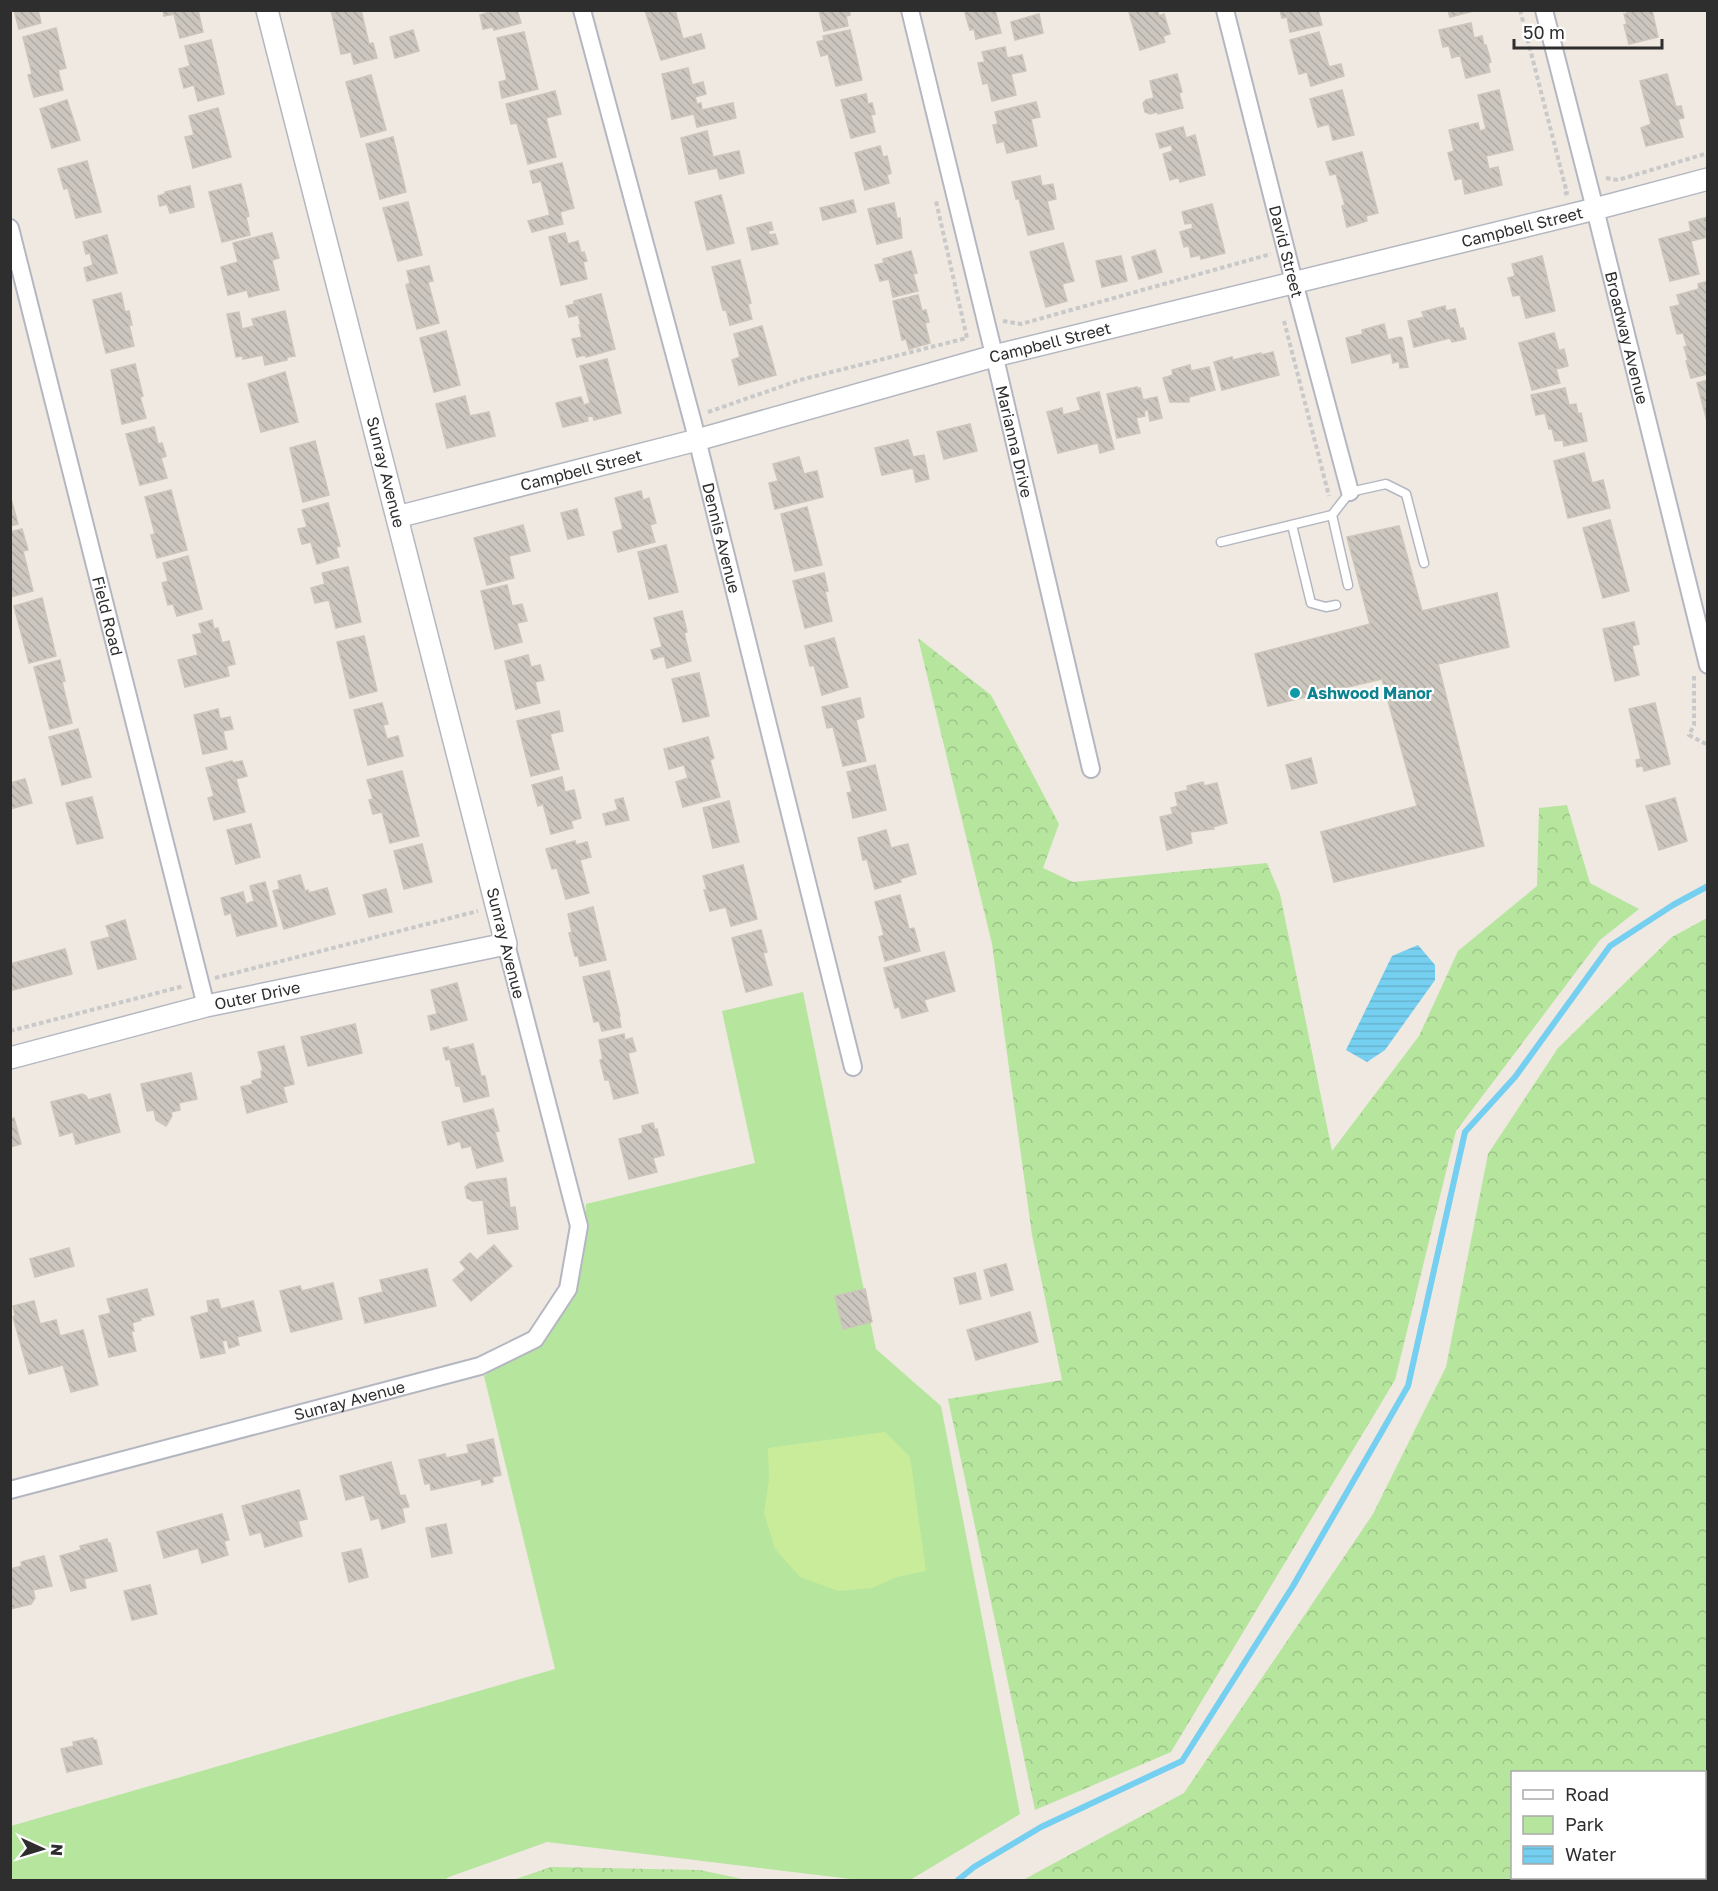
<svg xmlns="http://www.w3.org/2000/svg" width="1718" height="1891" viewBox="0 0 1718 1891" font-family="'Golos Text',sans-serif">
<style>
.forest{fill:url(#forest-crowns);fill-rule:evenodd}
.park{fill:#b6e59e}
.pitch{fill:#c9ec9a}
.water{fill:url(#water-rules)}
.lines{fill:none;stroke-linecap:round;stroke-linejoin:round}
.stream{stroke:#75cff0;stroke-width:6}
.building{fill:url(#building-back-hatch);stroke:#cbc5ba;stroke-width:1.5}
.service-casing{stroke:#b4b7c1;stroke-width:11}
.minor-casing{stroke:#b4b7c1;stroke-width:20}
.tertiary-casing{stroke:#b4b7c1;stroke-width:24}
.path{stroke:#c9c9c9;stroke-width:4;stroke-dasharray:4.5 3;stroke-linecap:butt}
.service{stroke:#fff;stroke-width:8}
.minor{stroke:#fff;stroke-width:16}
.tertiary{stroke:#fff;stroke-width:21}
.culture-dot{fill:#0f9aa8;stroke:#fff;stroke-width:2}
.labels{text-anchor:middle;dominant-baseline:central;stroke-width:4.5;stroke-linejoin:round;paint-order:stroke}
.street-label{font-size:16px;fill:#2e2e2e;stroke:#fff}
.culture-label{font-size:16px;font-weight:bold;fill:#0d838f;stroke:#fff;text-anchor:start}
</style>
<defs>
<pattern id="forest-crowns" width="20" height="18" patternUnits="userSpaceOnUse" patternTransform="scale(1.5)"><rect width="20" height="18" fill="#b6e59e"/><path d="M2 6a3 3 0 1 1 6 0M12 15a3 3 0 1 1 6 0" fill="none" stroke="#9dc588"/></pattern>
<pattern id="water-rules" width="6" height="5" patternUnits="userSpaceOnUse" patternTransform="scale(1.5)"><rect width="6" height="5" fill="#75cff0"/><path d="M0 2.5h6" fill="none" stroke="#66b2ce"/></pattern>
<pattern id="building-back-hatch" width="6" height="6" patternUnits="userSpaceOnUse" patternTransform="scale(1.5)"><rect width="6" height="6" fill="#cbc7bf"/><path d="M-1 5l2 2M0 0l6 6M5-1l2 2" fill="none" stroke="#afaba4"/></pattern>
</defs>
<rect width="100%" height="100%" fill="#efe9e1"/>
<path class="forest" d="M918 638 991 695 1059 824 1043 868 1073 882 1267 863 1280 894 1332 1151 1419 1036 1458 951 1537 886 1539 808 1567 805 1590 883 1639 909 1600 940 1456 1131 1395 1380 1171 1752 1035 1810 948 1399 1062 1380 1032 1235 992 944Z
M1707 918V1880H1023L1184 1793 1373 1514 1446 1367 1488 1154 1558 1048 1672 937ZM1512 1772H1704V1878H1512Z
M551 1867 700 1870 747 1880H513Z"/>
<path class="park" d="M803 992 876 1349 941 1406 1020 1814 910 1880H859L547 1842 449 1877 444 1880H11V1826L555 1669 484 1376 542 1333 572 1293 584 1251 586 1204 755 1163 722 1011Z"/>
<path class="pitch" d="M885 1432 910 1457 926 1571 897 1577 872 1588 838 1591 800 1577 775 1549 764 1513 769 1479 768 1448Z"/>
<path class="water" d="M1418 945 1435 965V980L1385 1050 1367 1062 1346 1050 1392 956Z"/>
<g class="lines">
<path class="stream" d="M958 1880 974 1867 1041 1827 1182 1761 1293 1586 1408 1386 1465 1132 1515 1077 1610 946 1673 905 1708 886"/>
</g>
<path class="building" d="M14 10H38L41 23 19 29Z
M163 10H198L203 32 180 38 174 14 164 16Z
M331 10H361L369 44 373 43 377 58 354 64 351 52 341 54Z
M490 10H517L521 23 494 30 493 27 483 29 480 15 490 12Z
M645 10H675L683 39 701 34 705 48 661 60Z
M819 10H849L850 15 846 16 848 26 824 31Z
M968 10H995L1001 33 976 39 974 29 970 30 965 13Z
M1134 10H1158L1159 16 1164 14 1170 34 1163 36 1165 42 1140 50 1129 12Z
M1280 10H1318L1322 25 1290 32 1287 17 1282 18Z
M1448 10H1474V11L1450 17Z
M1627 10H1652L1658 37 1629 44 1624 25 1627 24 1624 14H1627Z
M1039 14 1043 33 1015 40 1011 22Z
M1471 23 1474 38 1482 36 1484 45H1486L1491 62 1488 63 1490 72 1466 78 1460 55 1452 58 1449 46 1443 47 1439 30Z
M56 28 66 68 58 70 63 90 34 97 28 75 32 74 23 37Z
M413 30 419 51 395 58 390 37Z
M850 30 862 80 836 86 828 54 821 56 817 42 824 40 823 36Z
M524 32 538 89 502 98 499 82 507 80 497 38Z
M1319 32 1329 67 1341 64 1344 76 1311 86 1307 72 1299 74 1290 40Z
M211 40 224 94 198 101 194 85 184 88 179 69 190 66 185 46Z
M1005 47 1007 58 1022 55 1026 71 1011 74 1016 95 992 101 988 83 983 84 978 63 985 62 982 52Z
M688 68 692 85 703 82 706 94 695 97 697 104 701 103 702 110 733 103 736 118 697 127 694 114 672 119 662 74Z
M1177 74 1182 92 1179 93 1183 108 1158 114 1157 112 1150 114 1145 112 1143 103 1146 100 1154 98 1150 81Z
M1667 74 1676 107 1681 106 1684 118 1678 119 1683 137 1646 146 1641 128 1651 124 1640 81Z
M371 75 386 130 361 137 346 82Z
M1342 90 1354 135 1333 140 1329 124 1318 127 1310 99Z
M1499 90 1513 150 1486 156 1489 169 1498 167 1502 185 1465 194 1462 178 1455 180 1448 153 1454 151 1449 130 1478 123 1480 131 1486 129 1478 95Z
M555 91 561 114 546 118 556 157 528 164 517 123 511 124 506 104Z
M866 94 868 104 872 103 875 114 871 115 875 132 851 138 841 100Z
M67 100 80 140 52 148 40 109Z
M1036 102 1040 117 1031 119 1037 146 1007 153 1004 141 997 143 993 125 998 124 995 112Z
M218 108 231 157 193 168 185 137 194 135 189 116Z
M1183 127 1186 138 1195 135 1205 175 1180 182 1179 177 1170 180 1163 154 1173 151 1171 145 1160 148 1156 134Z
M707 131 713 157 739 151 744 173 720 179 717 168 689 174 681 138Z
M393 137 406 192 380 199 366 144Z
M880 146 883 157 887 156 891 173 887 175 889 183 865 190 855 153Z
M1362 152 1378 213 1366 216 1367 221 1347 227 1342 206 1345 205 1336 174 1330 175 1326 162Z
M87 161 101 212 76 218 68 188 64 189 58 169Z
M562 163 574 208 560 212 563 224 532 232 528 221 550 215 541 181 533 183 530 171Z
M1040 176 1042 186 1053 184 1056 199 1047 201 1054 229 1028 235 1019 199H1016L1012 182Z
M241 184 249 216 246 217 250 235 222 242 209 192Z
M190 186 194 207 170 213 167 204 160 206 158 196 165 194V192Z
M721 195 734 243 707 250 695 202Z
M853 200 856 212 823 220 820 208Z
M408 202 422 255 398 261 383 208Z
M894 203 897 219 900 218 902 238 877 244 868 209Z
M1212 204 1225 253 1201 259 1200 255 1191 257 1189 246 1184 247 1180 232 1193 228 1192 223 1185 224 1182 212Z
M1708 217V237L1691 241 1699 274 1670 281 1659 239 1691 231 1689 222Z
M771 222 773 230 768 231 769 235 775 234 778 244 752 250 747 228Z
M272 233 279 258 272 260 279 290 249 297 247 290 228 295 221 267 238 262 233 243Z
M565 233 568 244 578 241 581 253 584 252 587 261 583 262 587 279 561 285 549 237Z
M107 235 117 273 87 281 84 268 93 265 90 253 86 254 83 242Z
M1063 243 1074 281 1062 284 1067 301 1046 307 1030 252Z
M1155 250 1162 272 1139 279 1132 257Z
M911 251 917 273 913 274 918 291 893 297 889 279 880 281 875 265 884 263 883 259Z
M1121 256 1127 281 1102 287 1096 261Z
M1542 256 1555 311 1526 318 1520 295 1513 296 1508 278 1515 276 1512 264Z
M740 260 751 303 748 304 752 319 730 325 726 309 723 310 712 267Z
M429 266 433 281 428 282 439 323 417 329 406 285 410 283 407 271Z
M1708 281V374L1691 378 1686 361 1688 360 1684 347 1687 346 1683 333 1677 334 1670 307 1680 305 1677 295 1699 289 1698 284Z
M121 293 125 312 129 311 132 325H129L134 346 106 353 93 300Z
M601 294 615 349 586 357 585 355 577 357 572 339 582 337 579 325H581L578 315 569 317 566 306 574 304V301Z
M918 295 922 311 926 310 929 322 925 323 930 343 909 349 906 339 902 340 893 301Z
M1445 306 1446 311 1455 309 1460 329 1463 328 1466 339 1452 342 1450 338 1414 347 1408 321 1424 317 1422 312Z
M285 311 295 356 287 357V360L265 365 263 355 243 359V356L236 357 227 314 239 312 242 329 254 326 252 319Z
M1384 324 1388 340 1400 337 1402 338 1408 367 1400 368 1399 361 1393 363 1391 353 1352 363 1346 338 1363 334 1362 330Z
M762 326 776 375 739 385 732 360 740 357 734 334Z
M446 331 460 385 434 392 420 338Z
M1554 333 1559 351 1564 349 1568 366 1556 369 1560 383 1532 390 1519 343Z
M1273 352 1279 375 1222 390 1214 362 1232 357 1233 360 1261 353V355Z
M607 359 621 413 594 420 593 416 587 417 588 421 563 427 556 403 581 397 584 405 590 403 580 366Z
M135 364 143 396 140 397 146 418 122 424 111 370Z
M1190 365 1191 371 1209 367 1215 390 1189 397V402H1170L1163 378 1173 375 1172 370Z
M285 372 298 422 261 432 248 384Z
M1708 380V425L1697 383Z
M1137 387V389L1140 388 1143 400 1157 397 1162 418 1150 421 1148 410 1144 411 1145 416 1136 418 1140 433 1117 438 1107 394Z
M1565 388 1569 405 1576 404 1578 414 1581 413 1587 441 1564 446 1563 440 1555 441 1552 429H1549L1545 413 1536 415 1531 395Z
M1099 392 1114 449 1100 453 1098 443 1058 453 1047 412 1062 408 1063 415 1081 410 1077 398Z
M465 396 470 416 489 412 495 436 447 448 436 404Z
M970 424 977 451 944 459 937 432Z
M154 427 158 444 162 443 166 456 161 458 167 478 140 485 126 434Z
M908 440 913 457 924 455 929 479 916 482 913 468 882 475 875 448Z
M315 441 329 495 303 502 290 448Z
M1584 453 1592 483 1603 480 1610 508 1568 518 1554 461Z
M799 457 804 474 817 471 823 497 775 509 769 483 778 481 773 464Z
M171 490 187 550 157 558 151 535 155 534 145 497Z
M641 491 643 500 649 498 656 523 650 525 655 542 618 552 613 532 623 529 615 498Z
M10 495 18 524 10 526Z
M328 503 340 546 336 547 339 557 317 564 311 542 302 544 298 529 307 527 302 510Z
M807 507 822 565 795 571 781 514Z
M577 509 584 535 568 539 561 513Z
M1610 520 1629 591 1603 598 1583 528Z
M523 525 530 551 509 556 514 578 487 585 474 538Z
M1399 526 1422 611 1497 593 1509 647 1438 664 1484 846 1334 882 1321 832 1417 806 1382 679 1268 706 1255 654 1370 624 1347 537Z
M22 529 28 550 23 551 33 591 10 597V532Z
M666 545 678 592 649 599 638 552Z
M188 556 202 609 177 616 173 604 168 605 162 583 168 581 163 563Z
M348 567 361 622 336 628 329 600 315 603 311 588 325 584 322 573Z
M824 573 828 591 825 592 832 621 805 628 793 581Z
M507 585 512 606 522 604 527 621 517 623 522 642 495 649 481 591Z
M42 598 56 656 29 663 14 606Z
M682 611 687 632 684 633 691 661 667 668 664 656 654 659 651 650 662 647 654 618Z
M212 620 214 629 218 628 222 643 229 641 235 664 227 666 229 676 185 687 178 660 198 655 193 635 202 633 199 624Z
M1634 622 1639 644 1632 646 1639 675 1615 681 1603 629Z
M364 636 377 691 350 698 337 642Z
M834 638 848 687 822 695 814 665 810 666 805 646Z
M528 655 531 667 540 665 544 680 535 682 540 703 516 709 505 661Z
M60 660 65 681 62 682 72 723 50 729 34 667Z
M699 673 709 716 683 722 672 679Z
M860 698 864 717 856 720 866 761 843 766 833 727 827 728 822 707Z
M382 703 388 724 383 725 387 739 398 736 403 756 368 765 354 710Z
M1655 703 1670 764 1644 771 1643 766 1637 767 1636 760 1641 759 1629 709Z
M218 709 220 719 230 717 233 729 223 731 227 749 203 754 194 715Z
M559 711 563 731 550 734 559 769 531 776 517 721Z
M78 729 91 777 62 785 49 737Z
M708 737 714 758 710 760 720 797 683 807 676 782 688 778 684 765 669 769 664 749Z
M1311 758 1317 783 1292 789 1286 765Z
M232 761 233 763 242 761 247 776 236 779 245 812 214 820 208 798 214 796 206 768Z
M875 765 886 810 853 818 848 795 847 793 852 792 847 772Z
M402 771 419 836 390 843 382 812 373 814 369 800 373 799 367 780Z
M562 777 565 792 574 790 581 818 571 821 573 828 551 834 543 804 538 806 532 785Z
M25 779 32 803 10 809V783Z
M1203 782 1204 786 1217 783 1227 823 1213 827 1214 829 1190 832 1192 843 1167 850 1160 817 1173 814 1171 808 1178 806 1175 793 1188 790 1187 786Z
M92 797 103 838 77 844 66 803Z
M623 798 629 820 606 825 603 814 618 810 615 800Z
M1675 798 1687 841 1659 850 1646 806Z
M729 801 739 842 713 848 703 808Z
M251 824 260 857 236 864 227 830Z
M886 830 891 848 908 844 916 874 900 879 901 882 875 889 867 859 863 860 858 838Z
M575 841 576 845 587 842 591 857 580 860 589 893 566 899 557 868 552 869 546 849Z
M422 844 432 882 404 889 394 851Z
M743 865 757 919 731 926 726 907 710 911 704 890H707L703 876Z
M300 875 305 891 308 890 309 893 327 888 335 914 284 929 273 891 280 889 278 881Z
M265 882 277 926 237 936 231 913 225 915 221 898 243 892 246 904 254 901 250 886Z
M386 889 392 912 369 917 363 895Z
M900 895 909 929 914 928 920 951 885 961 879 937 884 935 875 902Z
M593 907 606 960 580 966 578 955 575 956 569 933 572 932 568 914Z
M125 920 136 959 98 969 91 942 110 937 106 926Z
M761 930 767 952 763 953 772 985 746 992 732 938Z
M65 949 72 974 13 990 10 980V964Z
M944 952 955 991 924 1000 928 1011 902 1018 899 1007 895 1008 884 968Z
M609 971 620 1016 619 1017 621 1027 602 1031 599 1021 594 1022 583 977Z
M457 983 467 1020 431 1030 428 1016 437 1014 431 990Z
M355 1024 362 1053 308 1066 301 1037Z
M624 1034 625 1040 632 1038 636 1051 628 1053 638 1093 614 1099 609 1080H605L600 1060 603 1059 599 1040Z
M473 1044 481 1076H485L489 1096 464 1102 460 1086H456L450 1059 446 1060 443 1048 448 1047V1050Z
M284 1046 294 1084 283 1087 287 1102 247 1113 241 1087 253 1084 252 1081 262 1078 261 1071H263L258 1052Z
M191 1073 197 1099 179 1103 180 1110 171 1112 172 1116 166 1126 156 1120 154 1110 147 1111 141 1084Z
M82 1094 86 1096 88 1100 110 1094 120 1132 76 1144 73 1132 60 1136 51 1102Z
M493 1109 499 1131 495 1132 503 1161 477 1168 471 1146 462 1148 460 1141 448 1145 442 1122Z
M14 1118 21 1144 10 1147V1119Z
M653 1123 655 1130 657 1129 664 1155 653 1158 657 1172 629 1179 619 1139 643 1133 642 1126Z
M506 1178 510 1208 515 1207 518 1229 488 1234 483 1200 473 1201 467 1198 465 1187 470 1183Z
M494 1245 512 1266 471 1301 453 1280 466 1269 460 1262 470 1253 477 1260Z
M69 1248 74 1266 35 1277 30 1259Z
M1006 1264 1013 1290 991 1296 984 1270Z
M427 1269 436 1306 365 1323 359 1298 383 1292 380 1280Z
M975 1273 981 1299 960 1304 954 1278Z
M333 1283 342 1319 291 1332 280 1291 300 1286 302 1291Z
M147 1289 154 1315 140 1318 141 1320 132 1323 134 1331H131L136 1351 109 1357 99 1316 111 1313 107 1299Z
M865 1289 872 1322 843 1329 835 1296Z
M218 1299 221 1309 253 1301 261 1331 237 1337 239 1345 229 1348 227 1340 222 1341 225 1353 201 1358 191 1317 209 1312 207 1301Z
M34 1301 40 1324 56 1320 60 1336 83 1330 98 1385 71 1392 63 1365 29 1374 13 1317 15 1316 13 1306Z
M1030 1312 1038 1342 976 1360 967 1330Z
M493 1439 501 1475 492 1477 493 1482 482 1485 481 1479 431 1490 430 1483 425 1484 419 1460 445 1454 446 1458 469 1453 467 1445Z
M391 1462 400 1496 405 1495 409 1507 402 1508 405 1522 382 1529 379 1518 371 1520 364 1495 346 1500 340 1476Z
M299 1490 307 1519 298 1521 302 1536 265 1547 261 1532 250 1535 242 1506Z
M222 1514 229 1540 224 1541 228 1555 202 1563 198 1548 164 1558 157 1532Z
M446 1524 452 1553 432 1557 426 1528Z
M107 1539 108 1543H110L117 1571 84 1579 86 1588 71 1591 60 1556 81 1550 80 1546Z
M361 1549 368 1577 349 1582 342 1553Z
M44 1556 52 1586 33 1590 35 1598 31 1604 10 1609V1569L22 1566 21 1562Z
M150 1585 157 1614 132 1620 124 1591Z
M93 1738V1740H96L102 1764 67 1772 61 1749 74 1746 73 1742Z"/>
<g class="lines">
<g class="service-casing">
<path id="service" d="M1332 515 1348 585
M1292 525 1311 603 1326 607 1336 605
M1221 542 1332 515 1350 492 1386 484 1406 494 1424 563"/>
</g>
<g class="minor-casing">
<g id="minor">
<path id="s1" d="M582 10 693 423 853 1067"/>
<path id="s2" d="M910 10 998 371 1091 769"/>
<path id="s3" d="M1225 10 1294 282 1350 492"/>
<path id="s4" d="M1544 10 1595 209 1708 665"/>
<path id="s5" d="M10 228 206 1006"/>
<path id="s6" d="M10 1490 480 1366 535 1339 568 1289 579 1226 506 944"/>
</g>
</g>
<g class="tertiary-casing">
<g id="tertiary">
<path id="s7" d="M397 517 697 440 994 356 1595 209 1708 179"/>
<path id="s8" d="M10 1058 206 1006 506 944 267 10"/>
</g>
</g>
<path class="path" d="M1520 10 1567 193 1564 194
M1606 178 1618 180 1708 153
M1003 321 1021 324 1271 254
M1284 321 1329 496
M708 412 800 380 967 338 936 201
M1694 676V725L1689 735 1708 745
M215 978 478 911
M10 1031 184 986"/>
<use href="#service" class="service"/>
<use href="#minor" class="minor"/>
<use href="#tertiary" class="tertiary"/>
</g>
<circle class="culture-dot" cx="1295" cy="693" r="6"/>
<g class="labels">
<g class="street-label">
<text stroke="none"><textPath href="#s7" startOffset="1162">Campbell Street</textPath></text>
<text stroke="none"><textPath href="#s3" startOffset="249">David Street</textPath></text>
<text stroke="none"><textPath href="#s4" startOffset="338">Broadway Avenue</textPath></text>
<text stroke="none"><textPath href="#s7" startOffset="676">Campbell Street</textPath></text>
<text stroke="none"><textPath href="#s2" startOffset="444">Marianna Drive</textPath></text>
<text stroke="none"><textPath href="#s7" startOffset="190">Campbell Street</textPath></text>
<text transform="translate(386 472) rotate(76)">Sunray Avenue</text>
<text stroke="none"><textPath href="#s1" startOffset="546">Dennis Avenue</textPath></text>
<text stroke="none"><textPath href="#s5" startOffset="400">Field Road</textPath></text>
<text transform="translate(506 943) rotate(76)">Sunray Avenue</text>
<text stroke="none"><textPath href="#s8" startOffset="255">Outer Drive</textPath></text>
<text stroke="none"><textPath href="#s6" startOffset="351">Sunray Avenue</textPath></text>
</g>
<g class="culture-label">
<text x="1307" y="693">Ashwood Manor</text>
</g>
</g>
<rect width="1718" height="1891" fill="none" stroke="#2e2e2e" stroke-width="24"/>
<rect x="1511" y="1771" width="195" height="108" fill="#ffffff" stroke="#ababab" stroke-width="1.5"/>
<rect x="1523" y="1790" width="30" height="9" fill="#ffffff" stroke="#ababab" stroke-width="1.5"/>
<text x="1565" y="1801" font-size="18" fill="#2e2e2e">Road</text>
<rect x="1523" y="1816" width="30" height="18" fill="#b6e59e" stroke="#ababab" stroke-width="1.5"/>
<text x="1565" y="1831" font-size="18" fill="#2e2e2e">Park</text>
<rect x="1523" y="1846" width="30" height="18" fill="url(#water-rules)" stroke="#ababab" stroke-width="1.5"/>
<text x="1565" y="1861" font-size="18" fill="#2e2e2e">Water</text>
<g transform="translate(42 1849) rotate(94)" stroke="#ffffff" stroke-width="4.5" paint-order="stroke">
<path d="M0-4.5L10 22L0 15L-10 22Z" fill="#2e2e2e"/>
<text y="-9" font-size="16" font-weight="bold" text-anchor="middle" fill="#2e2e2e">N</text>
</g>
<path d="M1514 39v9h148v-9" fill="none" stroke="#2e2e2e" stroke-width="3"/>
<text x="1523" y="39" font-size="18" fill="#2e2e2e" stroke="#ffffff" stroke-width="4.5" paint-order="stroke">50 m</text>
</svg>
